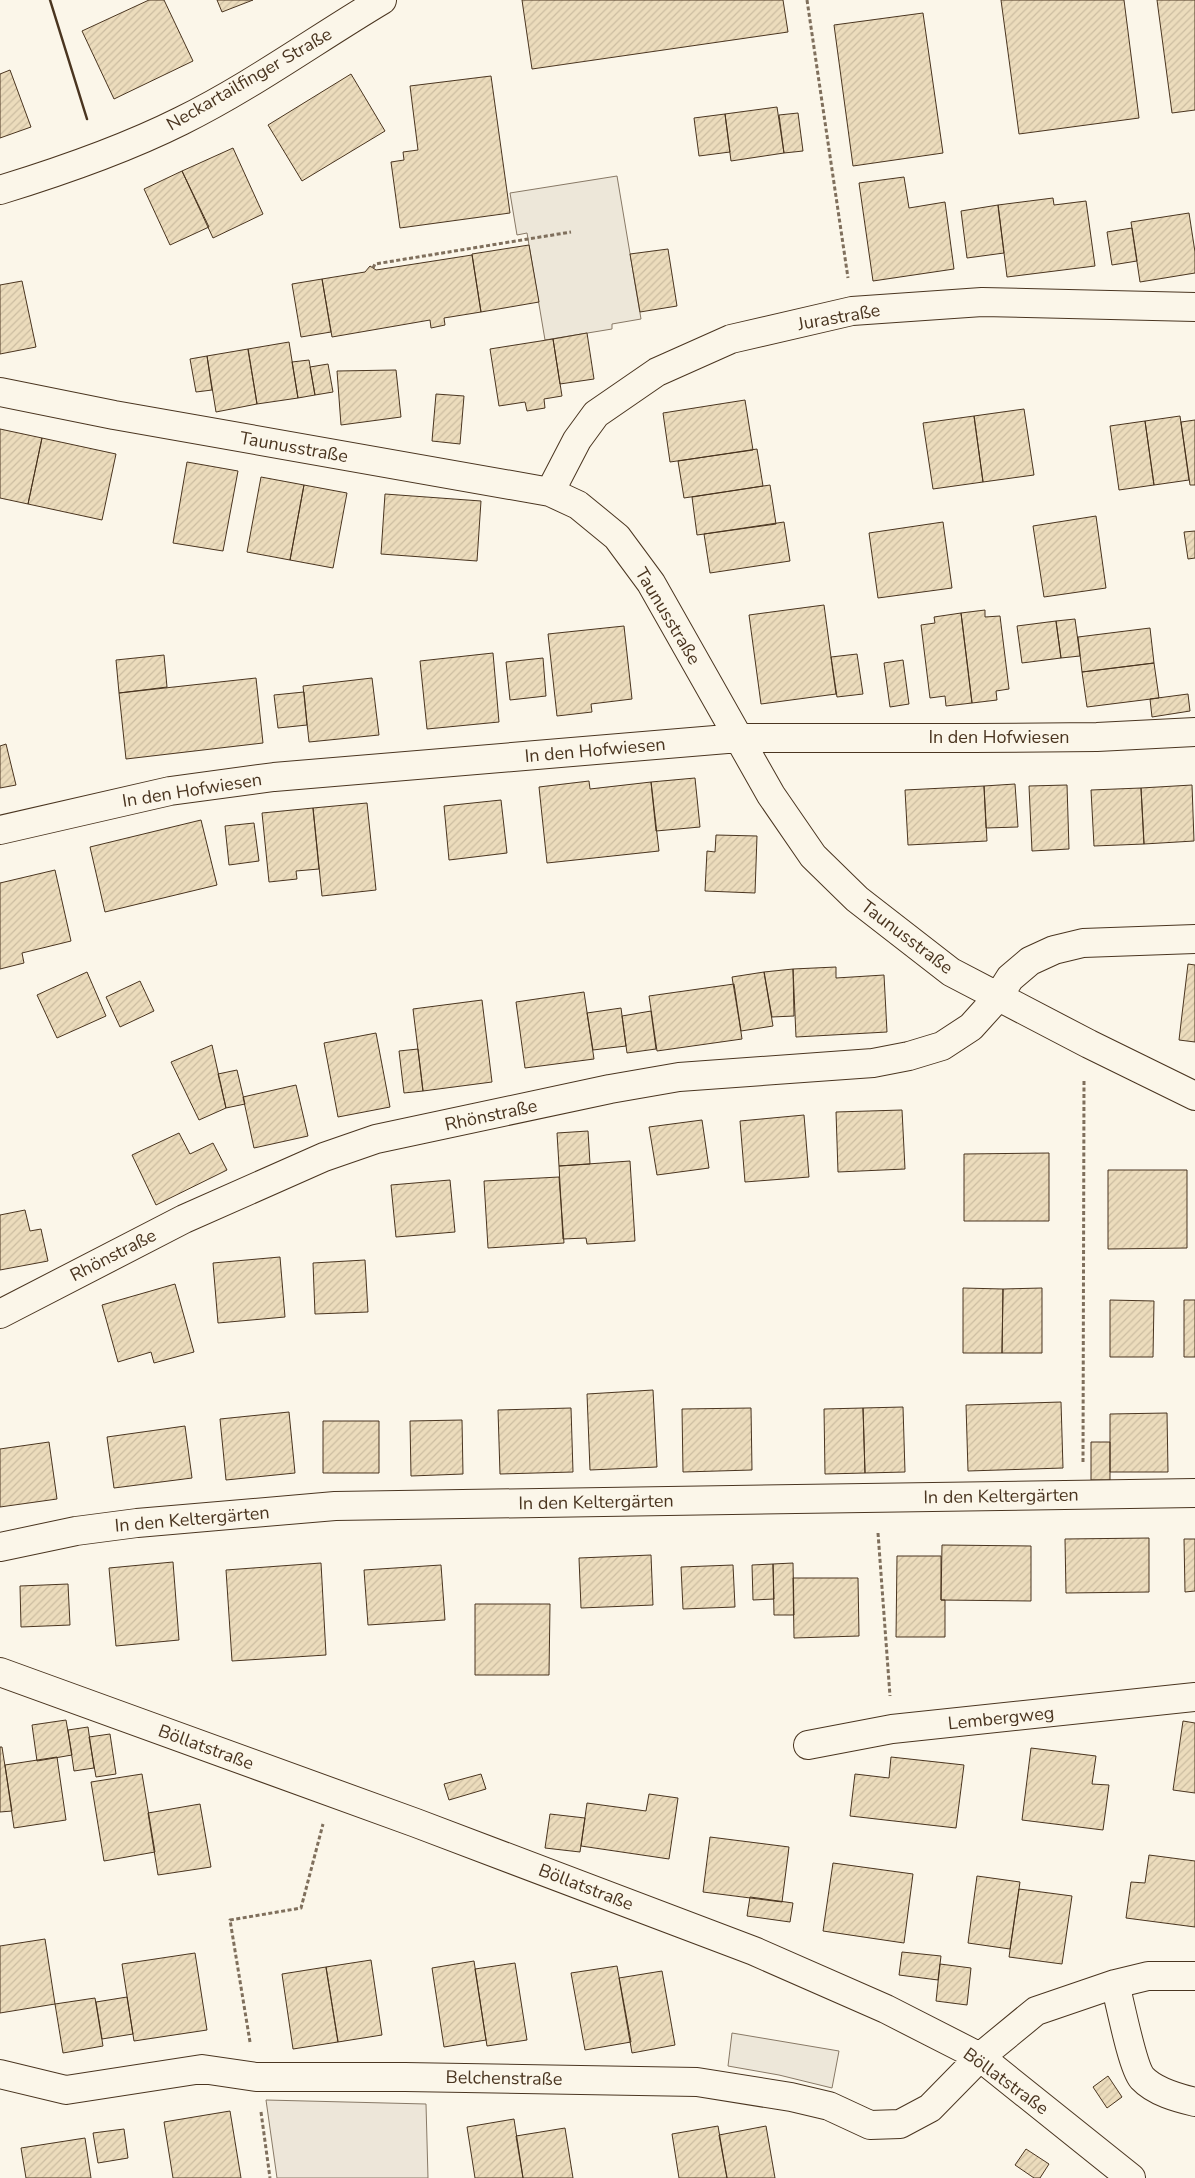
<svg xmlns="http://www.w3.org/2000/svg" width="1195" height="2178" viewBox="0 0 1195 2178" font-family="'Nunito Sans',sans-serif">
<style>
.green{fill:#ede6d9;stroke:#887966}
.parking{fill:#ede7d9;stroke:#887966}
.building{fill:url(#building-hatch);stroke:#4a3520}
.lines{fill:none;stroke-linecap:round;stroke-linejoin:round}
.minor-casing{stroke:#4a3520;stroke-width:30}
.path{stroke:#7f6f5c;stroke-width:3;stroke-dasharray:4 2.5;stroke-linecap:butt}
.minor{stroke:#fbf6e9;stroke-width:28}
.wall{stroke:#4a3520;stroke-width:2.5}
.labels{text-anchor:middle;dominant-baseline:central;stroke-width:4;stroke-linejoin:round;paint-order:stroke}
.street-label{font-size:18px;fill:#4a3520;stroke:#fbf6e9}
</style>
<defs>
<pattern id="building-hatch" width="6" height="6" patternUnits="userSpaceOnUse" patternTransform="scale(1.25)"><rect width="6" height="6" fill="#ecdcbc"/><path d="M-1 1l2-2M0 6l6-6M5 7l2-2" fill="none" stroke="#ccbda1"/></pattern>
</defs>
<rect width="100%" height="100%" fill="#fbf6e9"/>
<path class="green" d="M266 2100 426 2104 428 2178H277Z"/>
<path class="parking" d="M617 176 641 319 612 324V329L545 340 527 233 517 235 510 193Z
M732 2033 839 2051 832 2088 779 2075 728 2066Z"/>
<path class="building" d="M149 0H164L193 61 114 99 82 31Z
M217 0H253L222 12Z
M522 0H783L788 32 532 69Z
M1001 0H1124L1139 118 1019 134Z
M1157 0H1195V110L1172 113Z
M923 13 943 153 853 166 834 25Z
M10 70 31 127 0 138V74Z
M351 74 385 131 302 181 268 125Z
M491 76 510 213 400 228 391 162 404 160 403 152 418 150 410 86Z
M777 107 784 153 731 161 725 114Z
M798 113 803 151 784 153 779 115Z
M725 114 730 152 699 156 694 118Z
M233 148 263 214 213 238 182 171Z
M182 171 209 227 170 245 144 189Z
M904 177 909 208 945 202 954 269 873 281 859 183Z
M1053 198 1054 205 1086 201 1095 266 1007 277 998 205Z
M998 205 1004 253 967 258 961 211Z
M1189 213 1195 252V273L1140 282 1131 222Z
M1132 228 1137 261 1112 265 1107 232Z
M529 245 539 302 481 312 472 254Z
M668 249 677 306 640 312 630 254Z
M472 255 481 312 444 318 445 325 431 328 430 320 332 337 322 279 365 272 370 266 376 270Z
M322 279 331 332 301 337 292 284Z
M22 281 36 347 0 354V285Z
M587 333 594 379 560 384 553 339Z
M553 339 562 396 544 399 545 408 527 411 525 402 499 406 490 349Z
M289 342 298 398 257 404 248 349Z
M248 349 257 404 216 412 207 356Z
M207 356 212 390 196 392 190 359Z
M309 360 315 395 298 398 292 362Z
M328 364 333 392 315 395 310 367Z
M396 370 401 417 341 425 337 371Z
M436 394 464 396 460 444 432 441Z
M745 400 753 450 670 462 663 413Z
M1024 409 1034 475 983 482 974 416Z
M974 416 983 482 933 489 923 423Z
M1180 416 1189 480 1154 485 1145 421Z
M1195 420V485H1190L1181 422Z
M1145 421 1154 485 1119 490 1110 426Z
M0 429 42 438 28 504 0 498Z
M42 438 116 454 102 520 28 504Z
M757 449 763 486 684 498 678 461Z
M187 462 238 471 223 551 173 543Z
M261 477 304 485 290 560 247 552Z
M304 485 347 493 333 568 290 560Z
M770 485 776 524 697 535 692 497Z
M385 494 481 501 477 561 381 554Z
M1096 516 1106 588 1044 597 1033 526Z
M784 522 790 561 710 573 704 534Z
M943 522 952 588 878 598 869 533Z
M1195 531V558L1188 559 1184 532Z
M824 605 836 694 761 704 749 615Z
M985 610V617L1000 616 1009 689 996 691 997 700 972 703 961 613Z
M961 613 972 703 946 706 945 696 930 698 921 625 935 623 934 617Z
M1075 619 1080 656 1061 658 1056 621Z
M1056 621 1061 658 1022 663 1017 626Z
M624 626 632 699 591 704 592 712 557 716 548 634Z
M1150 628 1154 663 1082 672 1078 637Z
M493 653 499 722 427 729 420 661Z
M857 654 863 694 837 697 831 657Z
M164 655 167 687 119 693 116 660Z
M543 658 546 696 510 700 506 662Z
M903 660 909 704 890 707 884 663Z
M1154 663 1159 698 1087 707 1082 672Z
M256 678 263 743 126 759 119 693Z
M372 678 379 735 309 742 303 686Z
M304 692 307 725 278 728 274 695Z
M1188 694 1190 711 1152 717 1150 699Z
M6 744 16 785 0 788V746Z
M695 778 700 827 656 831 651 782Z
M589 781 590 789 651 782 659 851 547 863 539 787Z
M1015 784 1018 827 986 828 984 786Z
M1067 785 1069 849 1032 851 1029 786Z
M1192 785 1194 841 1144 844 1141 788Z
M984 786 987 841 908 845 905 790Z
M1141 788 1144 844 1094 846 1091 790Z
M501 800 507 853 449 860 444 806Z
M367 803 376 890 322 896 313 808Z
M313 808 319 869 296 871 297 879 269 882 262 813Z
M201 820 217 885 105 912 90 847Z
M254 823 259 861 229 865 225 826Z
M716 835 757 836 755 893 705 891 707 851 715 852Z
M55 870 71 941 22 953 24 963 0 969V883Z
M1188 964 1195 965V1042L1179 1040Z
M836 967V978L884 975 887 1032 796 1037 793 969Z
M793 969 794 1016 772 1017 764 972Z
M87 972 106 1016 57 1038 37 995Z
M764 972 773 1026 741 1031 732 977Z
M140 981 154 1011 120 1027 106 997Z
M734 984 742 1039 657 1051 649 996Z
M584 992 594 1059 525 1068 516 1002Z
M482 1000 492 1082 423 1091 413 1009Z
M621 1008 626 1046 593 1050 587 1013Z
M651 1011 656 1049 627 1053 622 1016Z
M376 1033 390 1107 338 1117 324 1043Z
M212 1045 226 1108 199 1120 171 1062Z
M418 1049 423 1091 404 1093 399 1051Z
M237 1070 245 1104 226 1108 218 1074Z
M296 1085 308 1136 254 1148 243 1097Z
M902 1110 905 1169 838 1172 836 1112Z
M804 1115 809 1177 745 1182 740 1121Z
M702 1120 709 1168 657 1175 649 1127Z
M588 1131 590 1164 559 1166 557 1133Z
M179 1133 190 1154 213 1143 227 1170 156 1205 132 1155Z
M1049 1153V1221H964V1154Z
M630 1161 635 1241 587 1244 586 1238 563 1239 559 1166Z
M1108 1170H1187V1248L1108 1249Z
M559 1177 564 1243 488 1248 484 1181Z
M450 1180 455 1232 396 1237 391 1185Z
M25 1210 30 1231 41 1229 48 1261 0 1270V1215Z
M280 1257 285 1317 218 1323 213 1263Z
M365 1260 368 1312 315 1314 313 1263Z
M175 1284 194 1352 154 1363 151 1352 118 1362 102 1305Z
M963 1288 1003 1289 1002 1353H963Z
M1042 1288V1353H1002L1003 1289Z
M1110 1300 1154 1301 1153 1357H1110Z
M1184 1300H1195V1357H1184Z
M653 1390 657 1467 590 1470 587 1394Z
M1061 1402 1063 1468 968 1471 966 1405Z
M903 1407 905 1472 865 1473 863 1408Z
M571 1408 573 1472 500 1474 498 1410Z
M751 1408 752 1470 683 1472 682 1409Z
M863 1408 865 1473 825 1474 824 1409Z
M289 1412 295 1473 226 1480 220 1419Z
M1167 1413 1168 1472H1110V1414Z
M462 1420 463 1474 411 1476 410 1421Z
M323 1421H379V1473H323Z
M185 1426 192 1478 114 1488 107 1437Z
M49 1442 57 1499 0 1507V1449Z
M1091 1442H1110V1480H1091Z
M1149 1538V1592L1066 1593 1065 1539Z
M1184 1539H1195V1591L1185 1592Z
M942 1545 1031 1546V1601L941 1600Z
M651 1555 653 1605 581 1608 579 1558Z
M897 1556H941V1600H945V1637H896Z
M173 1562 179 1640 116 1646 109 1568Z
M321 1563 326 1655 232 1661 226 1570Z
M793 1563 794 1615H774L773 1564Z
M773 1564 774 1599 753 1600 752 1565Z
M441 1565 445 1620 368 1625 364 1570Z
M733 1565 735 1607 683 1609 681 1567Z
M793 1578H858L859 1636 794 1638Z
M68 1584 70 1625 21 1627 20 1586Z
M475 1604H550L549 1675H475Z
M66 1720 72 1755 37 1761 32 1725Z
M1183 1721 1195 1723V1793L1173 1790Z
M88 1727 94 1768 74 1771 68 1730Z
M110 1734 116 1774 96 1777 89 1737Z
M0 1747H2L12 1811 0 1812Z
M1031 1748 1096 1756 1092 1784 1109 1785 1103 1830 1022 1820Z
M57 1757 66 1820 14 1828 5 1765Z
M891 1757 964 1765 956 1828 850 1816 855 1774 889 1778Z
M142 1774 155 1852 104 1861 91 1782Z
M481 1774 486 1789 449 1800 444 1784Z
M649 1794 678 1798 669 1859 581 1846 587 1803 646 1811Z
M200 1804 211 1867 158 1875 148 1813Z
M550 1814 585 1818 580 1852 545 1848Z
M710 1837 789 1847 782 1902 703 1892Z
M1149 1855 1195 1861V1927L1126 1918 1131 1882 1145 1883Z
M833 1863 913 1874 904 1943 823 1931Z
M977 1876 1020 1882 1010 1949 968 1943Z
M1019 1889 1072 1896 1062 1964 1009 1957Z
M750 1897 793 1903 790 1922 747 1916Z
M45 1939 55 2004 0 2013V1946Z
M902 1952 941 1956 938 1980 899 1975Z
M195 1953 207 2030 134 2041 122 1964Z
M371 1960 382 2035 338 2042 326 1967Z
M474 1961 486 2040 444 2047 432 1968Z
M515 1963 527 2040 487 2046 475 1969Z
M940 1964 971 1968 967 2005 936 2001Z
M617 1966 631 2042 585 2050 571 1973Z
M326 1967 338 2042 293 2049 282 1974Z
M662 1971 675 2045 632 2053 619 1978Z
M127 1997 133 2034 102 2039 96 2002Z
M95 1998 103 2046 63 2053 55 2004Z
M1108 2076 1122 2097 1107 2108 1093 2087Z
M230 2111 241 2178H173L164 2122Z
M514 2119 523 2178H475L467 2127Z
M718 2126 727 2178H679L672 2134Z
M766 2126 775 2178H727L719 2135Z
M565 2128 573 2178H523L516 2136Z
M124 2129 128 2158 98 2163 93 2133Z
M85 2138 91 2178H26L21 2148Z
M1026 2149 1049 2164 1040 2178H1034L1015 2165Z"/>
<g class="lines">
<g class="minor-casing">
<path id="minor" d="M0 190C62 171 123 150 181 121 250 87 315 40 382 0
M0 392 114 415 550 492 578 505 617 537 651 583 771 795 813 856 857 899 951 972 1089 1044 1195 1096
M550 492 577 440 596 414 657 372 731 339 852 311 982 302 1195 307
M0 830 170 791 274 777 739 738H973L1097 737 1195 732
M0 1314 184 1219 324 1157 376 1139 610 1089 679 1077 873 1063 909 1056 942 1046 971 1027 998 997 1010 978 1030 961 1054 950 1083 943 1195 939
M0 1547 76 1531 137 1523 335 1506 1195 1493
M0 1672 416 1823 754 1951 886 2009 980 2057 1131 2178
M808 1745 892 1729 1195 1697
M1115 1984C1120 2002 1132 2066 1142 2078 1155 2092 1178 2098 1195 2102
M0 2074 66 2090 202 2069 256 2077H405L697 2082 791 2097 829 2106 870 2125 900 2124 930 2108 980 2057 1036 2011 1115 1984 1148 1976H1195"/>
</g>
<path class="path" d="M807 0 848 278
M373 268 375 264 571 232
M1083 1462 1084 1080
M878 1533 890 1696
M250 2042 230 1920 301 1908 323 1824
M261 2112 270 2178"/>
<use href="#minor" class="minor"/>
<path class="wall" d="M50 0 87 119"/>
</g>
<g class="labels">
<g class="street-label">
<text transform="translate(249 79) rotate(-30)">Neckartailfinger Straße</text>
<text transform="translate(839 317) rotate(-10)">Jurastraße</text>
<text transform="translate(294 447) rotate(10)">Taunusstraße</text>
<text transform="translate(668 616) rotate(59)">Taunusstraße</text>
<text x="999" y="737">In den Hofwiesen</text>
<text transform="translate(595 750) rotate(-5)">In den Hofwiesen</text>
<text transform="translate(192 790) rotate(-9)">In den Hofwiesen</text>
<text transform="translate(907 937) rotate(37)">Taunusstraße</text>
<text transform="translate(491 1115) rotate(-12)">Rhönstraße</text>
<text transform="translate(113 1255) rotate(-27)">Rhönstraße</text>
<text transform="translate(1001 1496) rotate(-1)">In den Keltergärten</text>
<text transform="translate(596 1502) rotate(-1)">In den Keltergärten</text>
<text transform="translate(192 1519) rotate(-5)">In den Keltergärten</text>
<text transform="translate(1001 1718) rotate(-6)">Lembergweg</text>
<text transform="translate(206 1747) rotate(20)">Böllatstraße</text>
<text transform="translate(586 1887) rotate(21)">Böllatstraße</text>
<text transform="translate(504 2078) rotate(1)">Belchenstraße</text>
<text transform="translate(1006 2081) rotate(36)">Böllatstraße</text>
</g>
</g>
</svg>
